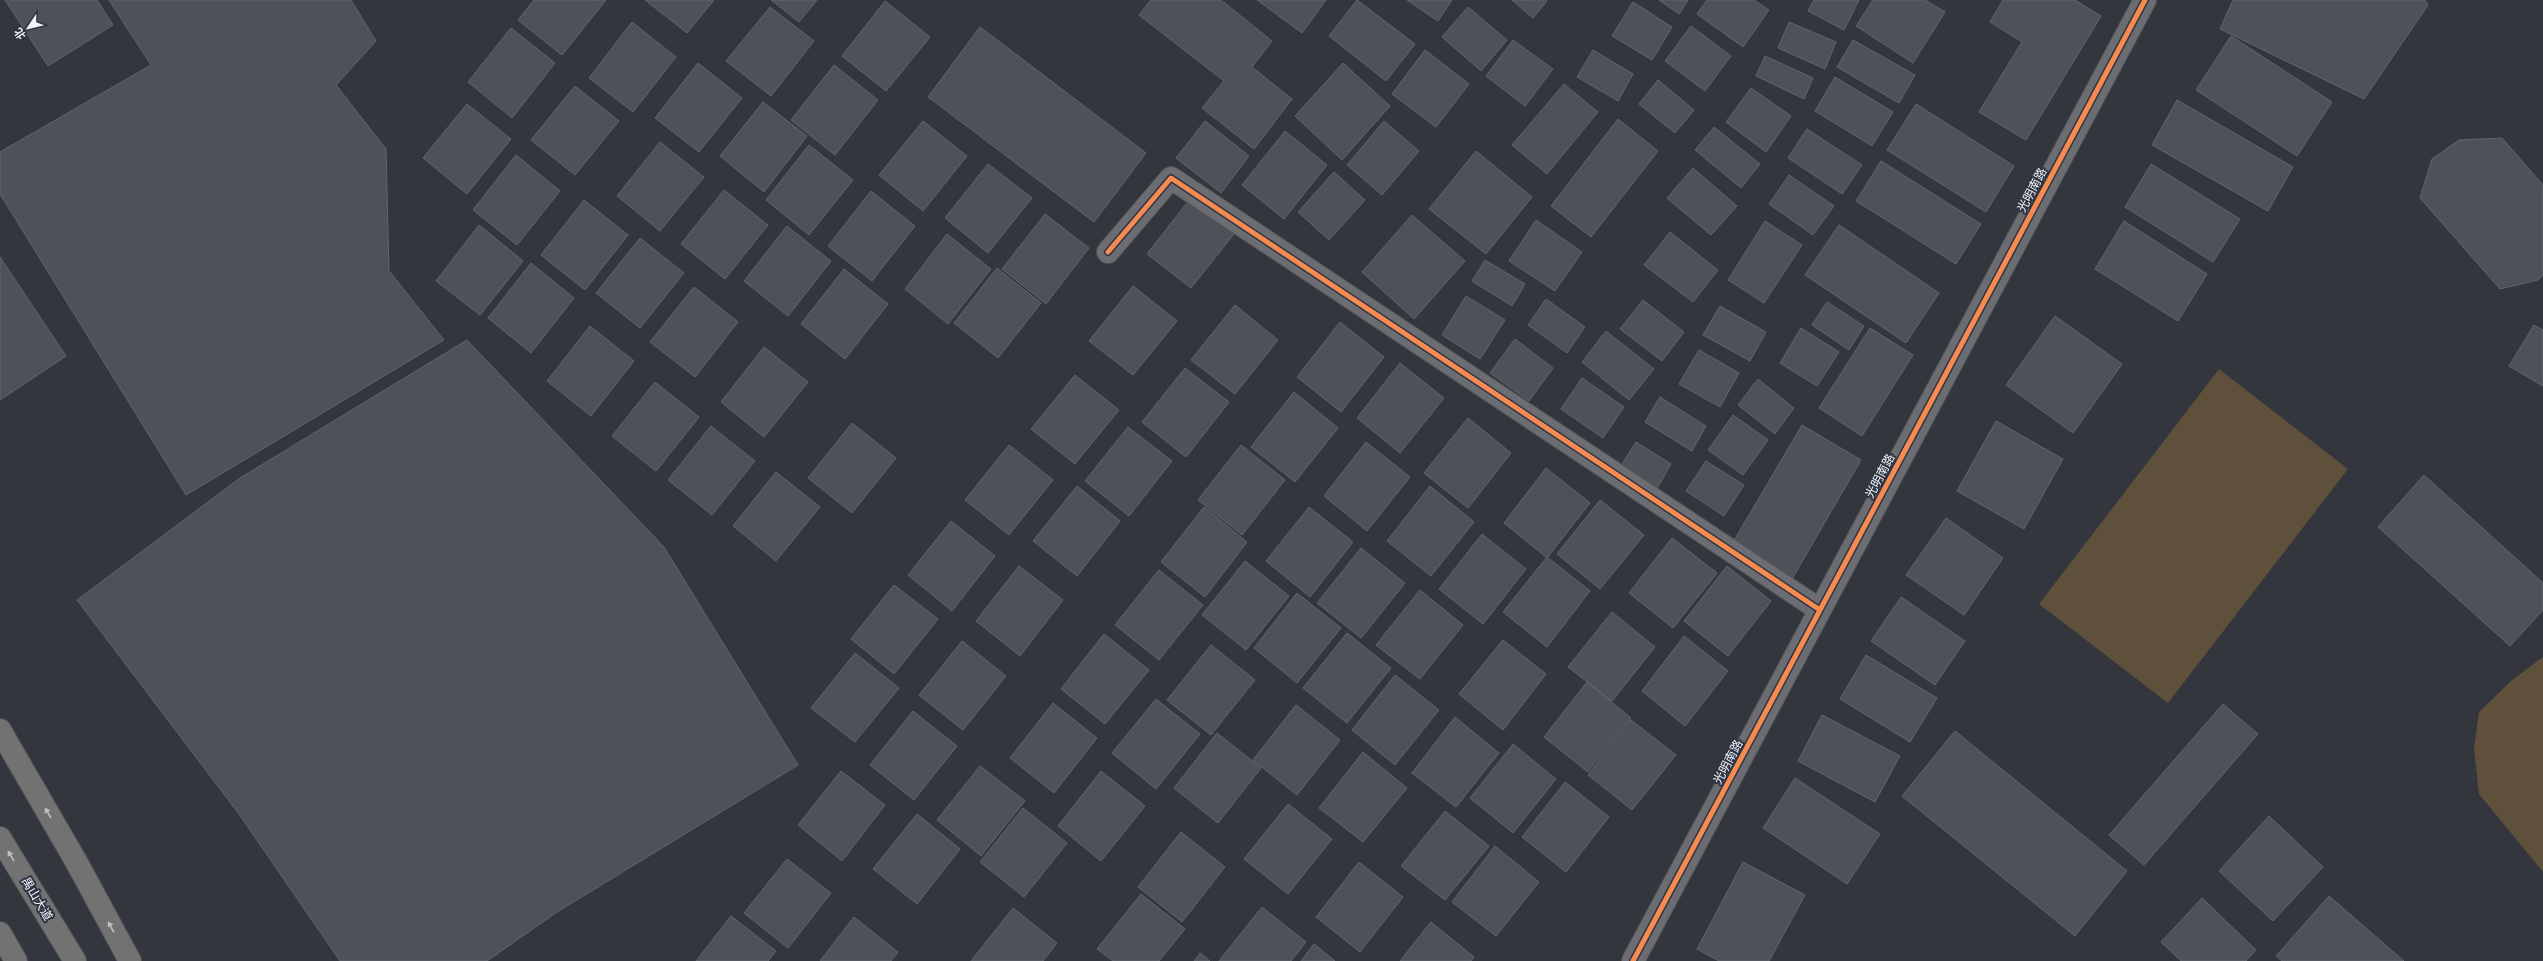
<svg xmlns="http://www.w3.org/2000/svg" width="2543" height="961" viewBox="0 0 2543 961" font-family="Raleway,'Noto Sans SC',sans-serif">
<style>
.green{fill:#5f503c}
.building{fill:#4e5258;stroke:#62656a}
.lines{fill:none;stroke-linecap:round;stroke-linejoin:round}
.minor-casing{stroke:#4e5257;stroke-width:24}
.major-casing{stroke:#4e5257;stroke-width:24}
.minor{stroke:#6b6d73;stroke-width:22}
.major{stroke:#737273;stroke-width:22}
.cycleway-casing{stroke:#2f3541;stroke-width:8}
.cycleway{stroke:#f68b52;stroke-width:5}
.oneway{fill:#bec1c5}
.labels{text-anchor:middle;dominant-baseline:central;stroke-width:4;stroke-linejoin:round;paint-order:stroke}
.street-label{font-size:12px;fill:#f0f5fc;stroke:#2f3541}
</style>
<rect width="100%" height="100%" fill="#33363d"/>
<path class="green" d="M2219 369 2348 469 2168 703 2039 604Z
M2543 657V872L2479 794 2474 749 2479 712 2511 681Z"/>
<path class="building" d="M5 0H97L113 25 48 66Z
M109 0H351L376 41 336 85 386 149 389 271 444 340 186 495 0 194V152L151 65Z
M534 0H606L562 55 518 20Z
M645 0H714L687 33Z
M771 0H817L799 22Z
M1151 0H1221L1272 41 1252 67 1292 99 1254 149 1202 108 1224 81 1139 15Z
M1257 0H1326L1302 33Z
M1357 0 1415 44 1386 81 1329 36Z
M1407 0H1452L1438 21Z
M1512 0H1545L1547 1 1533 18Z
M1659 0H1688L1679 14Z
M1707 0H1754L1769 10 1743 47 1697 14Z
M1814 0H1859L1844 30 1808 11Z
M1873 0H1925L1945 12 1913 63 1856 26Z
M2003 0H2075L2101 16 2026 140 1979 112 2022 42 1990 22Z
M2233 0H2425L2428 5 2364 99 2220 29Z
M885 1 930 37 886 91 842 56Z
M1633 2 1672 27 1652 60 1612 36Z
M770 7 814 41 771 96 726 61Z
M1468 7 1507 40 1481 71 1442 37Z
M632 22 676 57 633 112 589 78Z
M1789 22 1836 42 1825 69 1778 48Z
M1691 26 1731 56 1705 91 1665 61Z
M980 27 1146 153 1094 222 928 97Z
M511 28 555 63 512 118 468 82Z
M2231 36 2332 102 2297 156 2196 90Z
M1513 40 1553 69 1525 106 1486 76Z
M1853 40 1915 75 1899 103 1837 67Z
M1425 50 1469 84 1436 127 1392 94Z
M1593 50 1633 74 1618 101 1577 77Z
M1765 56 1813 78 1804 99 1756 76Z
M698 63 742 98 699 152 655 118Z
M1343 63 1390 106 1342 160 1295 116Z
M834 65 878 100 835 155 791 120Z
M1835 77 1893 112 1872 146 1815 111Z
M1658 80 1694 110 1675 133 1639 104Z
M1564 84 1598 112 1547 174 1512 145Z
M575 86 619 121 575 175 531 140Z
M1751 88 1791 116 1766 152 1726 122Z
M2177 100 2293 167 2268 211 2152 145Z
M763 102 807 136 764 192 720 156Z
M467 104 511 139 467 194 423 158Z
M1916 104 2014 166 1986 212 1887 150Z
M1618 119 1658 151 1591 237 1551 206Z
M923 121 967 156 923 211 879 175Z
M1205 121 1249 156 1221 193 1176 158Z
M1384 121 1419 151 1382 195 1347 165Z
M1714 127 1760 164 1741 188 1695 150Z
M1807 129 1862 165 1842 194 1788 158Z
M1285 131 1327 165 1284 219 1242 185Z
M2502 138 2543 185V275L2538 280 2500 289 2420 198 2432 159 2459 140Z
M660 142 704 177 660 231 617 196Z
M809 145 853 180 809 235 766 200Z
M1476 151 1532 197 1486 254 1429 209Z
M516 155 560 191 517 245 473 210Z
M1881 161 1981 224 1956 264 1856 201Z
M988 164 1032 198 988 253 945 218Z
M2151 164 2240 219 2213 262 2125 207Z
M1693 168 1737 206 1711 235 1667 198Z
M1334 172 1365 200 1329 240 1298 212Z
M1789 175 1834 206 1813 235 1769 204Z
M724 190 768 225 725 279 681 244Z
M871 191 915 226 872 281 828 246Z
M1190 199 1234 234 1191 288 1147 254Z
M584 200 628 235 585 290 541 255Z
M1045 214 1089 248 1046 304 1002 269Z
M1412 215 1465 261 1414 319 1362 272Z
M1536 220 1582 252 1555 291 1509 261Z
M1765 221 1802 245 1764 303 1728 280Z
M2124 221 2207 274 2178 321 2095 269Z
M479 225 523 261 480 315 436 281Z
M1839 225 1939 293 1906 343 1805 275Z
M787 226 831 261 788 316 744 281Z
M1670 232 1718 270 1693 302 1644 265Z
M947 234 991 269 948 324 905 289Z
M640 238 684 273 640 328 596 293Z
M0 257 66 356 0 400Z
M1485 260 1525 284 1512 306 1472 281Z
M531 263 574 298 531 353 488 318Z
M997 268 1041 303 998 358 954 323Z
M844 269 888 304 845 359 801 324Z
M1133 286 1177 321 1133 375 1089 341Z
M694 287 738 322 695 377 650 342Z
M1466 296 1505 320 1480 359 1442 335Z
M1546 299 1585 327 1567 353 1528 325Z
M1643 300 1684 332 1662 361 1620 329Z
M1827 302 1864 326 1849 350 1812 325Z
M1235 305 1278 340 1235 394 1191 360Z
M1720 306 1766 332 1750 361 1703 335Z
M2055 316 2122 364 2073 433 2006 385Z
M1340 322 1384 357 1341 412 1297 377Z
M2534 325 2543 330V386L2509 366Z
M590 326 634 361 591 416 547 381Z
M1801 328 1839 352 1817 386 1780 363Z
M1870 328 1913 355 1862 436 1819 408Z
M1606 331 1654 369 1629 400 1582 362Z
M1515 339 1553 368 1529 401 1490 373Z
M467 340 664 547 798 765 557 912 487 961H340L239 814 77 600 240 478Z
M764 347 808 382 764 437 721 402Z
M1699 350 1739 373 1720 407 1679 384Z
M1400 363 1444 398 1400 453 1357 418Z
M1185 368 1229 402 1186 457 1142 422Z
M1075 375 1119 410 1075 464 1031 429Z
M1582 378 1624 407 1603 438 1561 409Z
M1758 379 1794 408 1775 434 1738 405Z
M655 382 699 417 656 471 612 436Z
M1294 392 1338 428 1295 482 1251 447Z
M1660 397 1706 426 1692 451 1645 422Z
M1733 415 1768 440 1743 475 1708 450Z
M1468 418 1511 453 1468 508 1424 473Z
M1996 421 2063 459 2024 529 1957 491Z
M852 423 896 458 852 513 808 478Z
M1802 425 1861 460 1792 579 1732 544Z
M711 426 755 461 712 515 668 480Z
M1128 427 1172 461 1129 516 1085 481Z
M1366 442 1410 477 1367 531 1324 496Z
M1636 442 1671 464 1655 492 1619 469Z
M1009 445 1053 480 1009 535 965 500Z
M1241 445 1285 480 1242 535 1198 500Z
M1706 461 1744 485 1724 516 1686 491Z
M1546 468 1590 503 1547 558 1504 523Z
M776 472 820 507 776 561 733 526Z
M2424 475 2543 583V610L2510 646 2378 527Z
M1077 486 1120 521 1077 576 1033 541Z
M1430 486 1474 522 1431 576 1387 541Z
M1600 500 1644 535 1600 589 1557 554Z
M1204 507 1247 542 1205 597 1161 562Z
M1309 507 1353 542 1310 597 1266 561Z
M1946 518 2003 558 1964 615 1906 575Z
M951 521 995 556 952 611 908 575Z
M1482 534 1526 569 1483 624 1439 589Z
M1672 538 1717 573 1673 628 1629 593Z
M1361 548 1405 583 1361 638 1317 603Z
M1547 557 1590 591 1547 647 1503 612Z
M1245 561 1289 596 1246 650 1202 615Z
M1019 566 1063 600 1020 656 976 621Z
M1727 566 1771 601 1728 656 1684 621Z
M1159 570 1203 605 1159 660 1115 625Z
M894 585 938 619 894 674 851 639Z
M1420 590 1463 625 1420 679 1376 645Z
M1297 593 1341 628 1297 683 1254 648Z
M1901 597 1965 641 1935 685 1871 641Z
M1612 612 1655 647 1612 701 1568 667Z
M1347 633 1391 668 1347 723 1303 688Z
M1104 634 1149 670 1105 724 1061 689Z
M1684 636 1728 671 1685 726 1642 691Z
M1503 640 1546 674 1503 730 1459 694Z
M962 641 1006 676 963 730 919 695Z
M1211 645 1255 680 1211 735 1167 700Z
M855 653 899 688 855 742 811 708Z
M1866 655 1937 698 1910 742 1840 699Z
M1395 675 1439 710 1395 765 1352 730Z
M1587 682 1631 718 1588 772 1544 737Z
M1156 699 1200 734 1156 789 1112 753Z
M1053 703 1097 738 1054 793 1010 758Z
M2223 704 2258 734 2144 865 2109 835Z
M1296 705 1340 740 1297 795 1253 760Z
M913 711 957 746 914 800 870 765Z
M1822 715 1900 756 1875 802 1798 761Z
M1455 717 1499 753 1456 807 1412 773Z
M1631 720 1676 755 1632 810 1588 775Z
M1955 731 2127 871 2075 936 1902 796Z
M1217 733 1261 768 1218 823 1174 788Z
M1513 744 1556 779 1513 833 1470 798Z
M1363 752 1407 788 1363 842 1319 808Z
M980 766 1025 801 981 856 937 820Z
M841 771 885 805 842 861 798 825Z
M1101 771 1145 806 1101 861 1058 826Z
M1795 778 1880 834 1847 884 1763 828Z
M1565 782 1609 817 1566 872 1522 837Z
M1288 804 1332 839 1288 894 1244 859Z
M1023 808 1067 843 1024 897 980 862Z
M1445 811 1489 846 1445 900 1401 866Z
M917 814 960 849 917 904 873 869Z
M2269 816 2323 867 2273 921 2219 871Z
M1181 832 1225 867 1182 922 1138 887Z
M1495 846 1539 882 1496 936 1452 902Z
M787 859 831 893 788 948 744 913Z
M1359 862 1403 897 1360 952 1316 917Z
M1743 862 1805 895 1769 961H1719L1697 949Z
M1141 894 1185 929 1159 961H1113L1097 949Z
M2329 896 2404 961H2282L2276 956Z
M2202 898 2256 950 2246 961H2181L2161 942Z
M1262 907 1306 942 1291 961H1219Z
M1013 908 1057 943 1043 961H971Z
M731 916 776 951 768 961H696Z
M854 917 898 952 891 961H820Z
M1431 922 1474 957 1471 961H1400Z
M1314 944 1335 961H1301Z
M1200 953 1210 961H1194Z"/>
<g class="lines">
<g class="minor-casing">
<path id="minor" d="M1108 252 1171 178 1820 610
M1633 961 2145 0"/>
</g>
<g class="major-casing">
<path id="major" d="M0 730 77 863 130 961
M0 838 75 961
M0 933 16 961"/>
</g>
<use href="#minor" class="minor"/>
<use href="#major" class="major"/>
<g class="cycleway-casing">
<path id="cycleway" d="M1108 252 1171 178 1820 610
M1633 961 2145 0"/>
</g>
<use href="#cycleway" class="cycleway"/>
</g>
<defs><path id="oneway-solid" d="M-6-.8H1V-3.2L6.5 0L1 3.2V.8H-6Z"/></defs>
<g class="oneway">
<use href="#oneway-solid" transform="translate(48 813) rotate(-120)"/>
<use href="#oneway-solid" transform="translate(11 856) rotate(-121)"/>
<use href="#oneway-solid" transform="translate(111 927) rotate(-118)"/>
</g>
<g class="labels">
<g class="street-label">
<text transform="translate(2032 190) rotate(-62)">光明南路</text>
<text transform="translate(1880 476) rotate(-62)">光明南路</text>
<text transform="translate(1728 762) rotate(-62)">光明南路</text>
<text transform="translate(37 899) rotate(59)">禺山大道</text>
</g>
</g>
<g transform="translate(28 28) rotate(235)" stroke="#2f3541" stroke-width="3" paint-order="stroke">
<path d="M0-3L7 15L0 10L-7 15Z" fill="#f0f5fc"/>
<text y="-6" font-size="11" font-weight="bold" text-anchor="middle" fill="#f0f5fc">北</text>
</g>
</svg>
